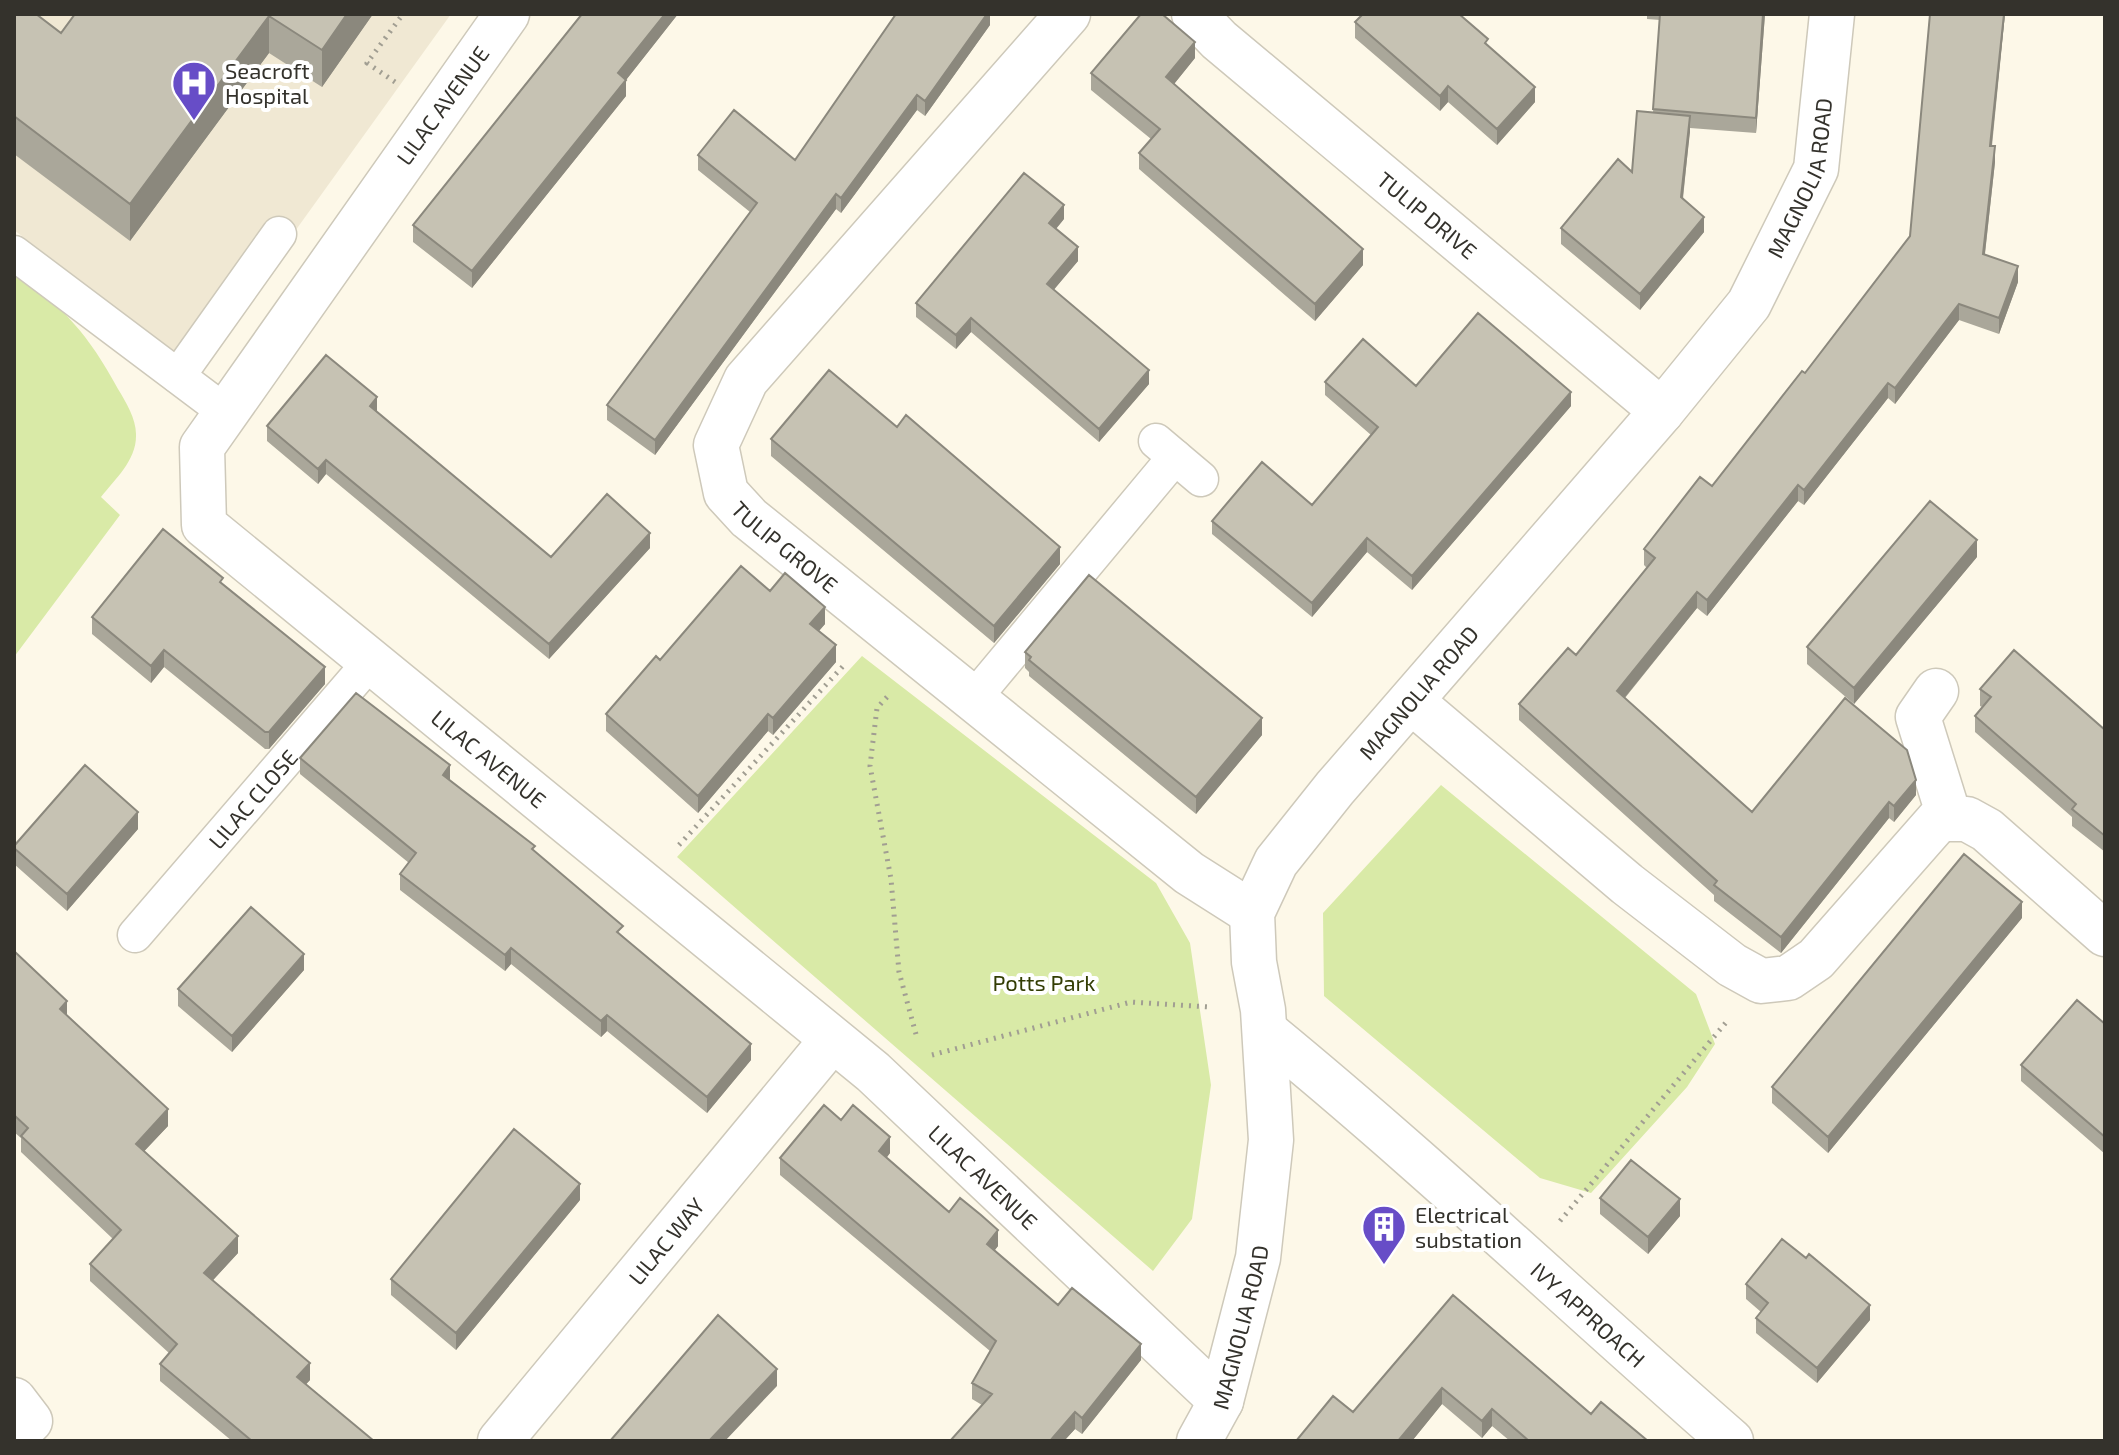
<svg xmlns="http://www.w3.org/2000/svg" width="2119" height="1455" viewBox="0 0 2119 1455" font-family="'Exo 2',sans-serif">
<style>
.built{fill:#f0e8d3}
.green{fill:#d9eaa7}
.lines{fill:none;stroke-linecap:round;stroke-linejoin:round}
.lane-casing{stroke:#cec9ba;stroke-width:37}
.street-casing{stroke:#cec9ba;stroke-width:47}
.path{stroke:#a19e92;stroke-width:5;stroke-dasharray:2 6;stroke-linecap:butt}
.lane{stroke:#fff;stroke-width:34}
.street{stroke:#fff;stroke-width:44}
.wall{fill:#aaa79a}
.shaded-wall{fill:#8b887d}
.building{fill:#c6c2b3;stroke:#8b887d;stroke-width:2}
.labels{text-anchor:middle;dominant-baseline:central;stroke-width:8;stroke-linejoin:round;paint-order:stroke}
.poi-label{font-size:22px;fill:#34322c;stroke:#fff;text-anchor:start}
.street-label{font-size:22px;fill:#34322c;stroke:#fff}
.park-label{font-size:22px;fill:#333d04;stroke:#fff}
</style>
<rect width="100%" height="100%" fill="#fdf8e8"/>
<path class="built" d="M14 14H451L196 369 14 230Z"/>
<path class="green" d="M14 270C63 307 89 335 118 389 126 402 136 419 136 434 137 460 115 479 101 497L120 515 14 657Z
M862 656 1156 883 1190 943 1211 1085 1192 1219 1153 1271 677 857Z
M1441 785 1696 994 1715 1044 1687 1087 1591 1193 1540 1178 1324 996 1323 913Z"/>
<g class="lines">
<g class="lane-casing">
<g id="lane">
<path d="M14 253 228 414"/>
<path d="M178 376 279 234"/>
<path d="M1156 441 1201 479"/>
<path d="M974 698 1175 457"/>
<path id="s1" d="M135 935 371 661"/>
</g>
</g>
<g class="street-casing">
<g id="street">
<path id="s2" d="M507 14 202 447 204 525 873 1072 1221 1401"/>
<path id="s3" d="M1068 14 746 380 716 445 726 493 749 518 1189 873 1252 913"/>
<path id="s4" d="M1194 14 1219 40 1662 411"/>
<path d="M1411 701 1627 884 1732 965 1761 981 1788 978 1816 959 1947 810 1918 717 1936 691"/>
<path d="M1940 819H1967L1987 830 2105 934"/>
<path id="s5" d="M1265 1031C1425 1162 1575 1305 1731 1441"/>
<path d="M14 1400 30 1421 14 1414"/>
<path id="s6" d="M500 1441 832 1040"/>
<path id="s7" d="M1199 1441 1221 1401 1258 1258 1271 1140 1263 1010 1254 962 1252 913 1276 862 1335 788 1662 411 1749 304 1816 169 1832 14"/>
</g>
</g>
<path class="path" d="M395 82 367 63 403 14
M887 697 877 708 870 766 891 879 899 972 917 1038
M679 845 845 664
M932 1055 1131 1002 1210 1007
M1560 1221 1728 1020"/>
<use href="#lane" class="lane"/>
<use href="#street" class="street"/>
</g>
<path class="wall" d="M14 14 61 33 75 14H373L322 87 269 53 130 241 14 154Z
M580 14H678L626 80V96L472 288 413 242V225L580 16Z
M990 14V25L925 116 917 110 841 213 836 209 655 455 607 420V405L750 212 698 170V155L795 160Z
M1647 14H1765L1756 133 1690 128 1683 199 1704 232 1640 310 1561 244V228L1632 172 1653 112 1660 20 1647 19Z
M1930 14H2005L1992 146 1995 162 1985 254 2018 282 1999 334 1959 320 1895 404 1888 398 1804 505 1798 501 1707 616 1697 608 1625 698 1752 812 1916 795 1894 822 1889 818 1781 953 1714 901V895L1519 720V704L1576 655 1647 568 1644 565V549L1712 486 1805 373 1910 236Z
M1355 22 1488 46 1535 102 1497 145 1448 102 1440 111 1355 38Z
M1195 58 1174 84 1363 265 1315 321 1139 169V153L1151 139 1091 90V73Z
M1064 219 1056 229 1078 261 1053 290 1149 384 1099 442 971 332 956 349 916 317V303Z
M1325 382 1416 386 1571 406 1412 590 1367 552 1312 617 1212 534V521L1312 505 1371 435 1325 395Z
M377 412 551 557 650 548 549 659 326 474 318 484 267 441V426Z
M771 439 1060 564 994 643 771 456Z
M1977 557 1854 704 1807 664V647Z
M223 584 325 684 269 749H265L164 667 151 683 92 634V617Z
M770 591 825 624 819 631 836 662 773 735 768 731 698 813 606 731V714L660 660Z
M1025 652 1262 735 1196 814 1029 676V672L1025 668Z
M1980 689 2105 730V852L2072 826V817L1975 732V716L1982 707 1980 706Z
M300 758 450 781 535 851 751 1060 707 1113 607 1031 601 1037 511 964 505 971 400 890V874L409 863 300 774Z
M138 829 67 911 14 864V846Z
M2022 918 1828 1153 1772 1103V1087Z
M14 951 67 1015 168 1126 144 1151 238 1253 213 1280 310 1380 306 1384 374 1441H232L160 1381V1364L169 1353 90 1281V1264L113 1239 21 1152V1138L14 1132Z
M304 970 232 1052 178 1006V989Z
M2105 1024V1154L2021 1081V1065Z
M841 1120 890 1153 886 1158 949 1212 998 1246 994 1251 1058 1305 1141 1360 1082 1434 1075 1429 1064 1441H950L982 1405 972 1399V1383L990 1351 780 1175V1158Z
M1600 1198 1680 1216 1648 1254 1600 1214Z
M580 1200 456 1350 391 1295V1279Z
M1806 1258 1870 1320 1817 1383 1756 1333V1318L1761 1312 1746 1299V1284Z
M1453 1295 1591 1414 1648 1441H1510L1492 1426 1482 1438 1442 1404 1412 1441H1296L1353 1412Z"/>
<path class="shaded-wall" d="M347 14H373L322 87V50Z
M665 14H678L626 80V96L472 288V271L618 73Z
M987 14H990V25L925 116V101Z
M1763 14H1765L1756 133V118Z
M2004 14H2005L1990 161V146Z
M269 16V53L130 241V204Z
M1195 42V58L1166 94V77Z
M1448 86V102L1440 111V96Z
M1535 87V102L1497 145V129Z
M917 95V110L841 213V198Z
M1690 116V132L1681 213V197Z
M1995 146V162L1983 270V254Z
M836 194V209L655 455V440Z
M1064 205V219L1049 237V223Z
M1704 217V232L1640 310V294Z
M1078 247V261L1047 298V284Z
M1363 249V265L1315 321V304Z
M2018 266V282L1999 334V318Z
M1959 304V320L1895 404V388Z
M971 318V332L956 349V335Z
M1149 370V384L1099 442V429Z
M1888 383V398L1804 505V490Z
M1571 392V406L1412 590V576Z
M377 397V412L370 406Z
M326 460V474L318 484V469Z
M1798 485V501L1707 616V600Z
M650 533V548L549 659V644Z
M1367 538V552L1312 617V603Z
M1977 540V557L1854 704V688Z
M1060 547V564L994 643V626Z
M1697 592V608L1617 707V691Z
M825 607V624L810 641V624Z
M836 645V662L773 735V718Z
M164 650V667L151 683V666Z
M325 667V684L269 749V732Z
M768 714V731L698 813V796Z
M1262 718V735L1196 814V797Z
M450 765V781L443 775Z
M1916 780V795L1894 822V806Z
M1889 802V818L1781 953V937Z
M138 812V829L67 911V894Z
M2022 902V918L1828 1153V1137Z
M511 948V964L505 971V955Z
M304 954V970L232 1052V1036Z
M67 1001V1017L60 1009Z
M607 1015V1031L601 1037V1021Z
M751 1044V1060L707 1113V1097Z
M168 1109V1126L136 1160V1144Z
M890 1137V1153L879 1168V1151Z
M580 1184V1200L456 1350V1333Z
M1680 1199V1216L1648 1254V1237Z
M998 1230V1246L987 1260V1244Z
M238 1236V1253L204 1290V1273Z
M1870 1305V1320L1817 1383V1368Z
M1141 1344V1360L1082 1434V1418Z
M310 1363V1380L297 1394V1377Z
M777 1369V1386L725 1441H709Z
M1442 1388V1404L1412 1441H1398Z
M1492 1409V1426L1482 1438V1421Z
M1075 1412V1429L1064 1441H1050Z"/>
<path class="building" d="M14 14H36L61 33 75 14H347L322 50 269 16 130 204 14 116Z
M582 14H665L618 73 626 80 472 271 413 225Z
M896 14H987L925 101 917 95 841 198 836 194 655 440 607 405 757 203 698 155 734 110 795 160Z
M1141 14H1162L1195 42 1166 77 1363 249 1315 304 1139 153 1160 129 1091 73Z
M1363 14H1459L1488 39 1485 43 1535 87 1497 129 1448 86 1440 96 1355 22Z
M1660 14H1763L1756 118 1653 109Z
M1930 14H2004L1990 146H1995L1983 254 2018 266 1999 318 1959 304 1895 388 1888 383 1804 490 1798 485 1707 600 1697 592 1617 691 1752 812 1845 698 1907 750 1916 780 1894 806 1889 802 1781 937 1714 885 1717 881 1519 704 1568 648 1576 655 1655 558 1644 549 1700 477 1712 486 1802 371 1805 373 1910 236Z
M1637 111 1690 116 1681 197 1704 217 1640 294 1561 228 1618 159 1632 172Z
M1024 173 1064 205 1049 223 1078 247 1047 284 1149 370 1099 429 971 318 956 335 916 303Z
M1478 313 1571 392 1412 576 1367 538 1312 603 1212 521 1262 462 1312 505 1378 427 1325 382 1363 339 1416 386Z
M326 355 377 397 370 406 551 557 607 494 650 533 549 644 326 460 318 469 267 426Z
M829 370 897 427 906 415 1060 547 994 626 771 439Z
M1930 501 1977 540 1854 688 1807 647Z
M163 529 223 578 220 582 325 667 269 732H265L164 650 151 666 92 617Z
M741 566 770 591 785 573 825 607 810 624 836 645 773 718 768 714 698 796 606 714 656 656 660 660Z
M1089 575 1262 718 1196 797 1029 660 1031 657 1025 652Z
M2014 650 2105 730V836L2072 809 2076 804 1975 716 1991 697 1980 689Z
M356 693 450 765 443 775 535 846 532 849 623 926 617 932 751 1044 707 1097 607 1015 601 1021 511 948 505 955 400 874 416 853 300 758Z
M85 765 138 812 67 894 14 848V846Z
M1964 854 2022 902 1828 1137 1772 1087Z
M251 907 304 954 232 1036 178 989Z
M14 951 67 1001 60 1009 168 1109 136 1144 238 1236 204 1273 310 1363 297 1377 374 1441H252L160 1364 177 1344 90 1264 121 1230 21 1136 28 1128 14 1115Z
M2077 1000 2105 1024V1137L2021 1065Z
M824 1105 841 1120 853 1105 890 1137 879 1151 949 1212 960 1198 981 1215 998 1230 987 1244 1058 1305 1072 1288 1141 1344 1082 1418 1075 1412 1050 1441H950L992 1394 972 1383 996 1341 780 1158Z
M514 1129 580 1184 456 1333 391 1279Z
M1631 1160 1680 1199 1648 1237 1600 1198Z
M1782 1239 1806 1258 1809 1254 1870 1305 1817 1368 1756 1318 1768 1303 1746 1284Z
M1453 1295 1591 1414 1601 1402 1648 1441H1529L1492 1409 1482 1421 1442 1388 1398 1441H1296L1333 1396 1353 1412Z
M718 1315 777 1369 709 1441H610Z"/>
<defs>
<g id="hospital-pin" transform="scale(2.3)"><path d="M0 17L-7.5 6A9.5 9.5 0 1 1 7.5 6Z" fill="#674dc7" stroke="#fff"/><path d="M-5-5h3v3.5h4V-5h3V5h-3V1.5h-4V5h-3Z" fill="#fff"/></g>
<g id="building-pin" transform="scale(2.3)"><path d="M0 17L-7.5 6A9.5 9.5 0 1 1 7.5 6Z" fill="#674dc7" stroke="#fff"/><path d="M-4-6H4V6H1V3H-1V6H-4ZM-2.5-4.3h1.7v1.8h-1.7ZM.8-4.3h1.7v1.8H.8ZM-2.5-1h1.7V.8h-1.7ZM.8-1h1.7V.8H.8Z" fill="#fff"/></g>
</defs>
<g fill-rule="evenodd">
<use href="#hospital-pin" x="194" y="83"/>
<use href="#building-pin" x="1384" y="1227"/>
</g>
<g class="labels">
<g class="poi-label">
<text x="225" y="70">Seacroft<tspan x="225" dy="25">Hospital</tspan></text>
<text x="1415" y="1214">Electrical<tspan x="1415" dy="25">substation</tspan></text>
</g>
<g class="street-label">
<text transform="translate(442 105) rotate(-54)">LILAC AVENUE</text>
<text stroke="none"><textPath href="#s7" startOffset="1466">MAGNOLIA ROAD</textPath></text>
<text stroke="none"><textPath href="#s4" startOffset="308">TULIP DRIVE</textPath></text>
<text stroke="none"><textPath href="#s3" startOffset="688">TULIP GROVE</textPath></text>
<text stroke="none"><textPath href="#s7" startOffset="818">MAGNOLIA ROAD</textPath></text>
<text stroke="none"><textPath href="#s2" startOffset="976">LILAC AVENUE</textPath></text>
<text stroke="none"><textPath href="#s1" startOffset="180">LILAC CLOSE</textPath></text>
<text stroke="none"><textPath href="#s2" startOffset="1624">LILAC AVENUE</textPath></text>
<text stroke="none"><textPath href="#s6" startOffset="260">LILAC WAY</textPath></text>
<text stroke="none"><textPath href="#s5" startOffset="430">IVY APPROACH</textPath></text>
<text stroke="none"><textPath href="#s7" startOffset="122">MAGNOLIA ROAD</textPath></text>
</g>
<g class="park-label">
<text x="1044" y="982">Potts Park</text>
</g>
</g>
<rect width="2119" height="1455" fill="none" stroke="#34322c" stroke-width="32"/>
</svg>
